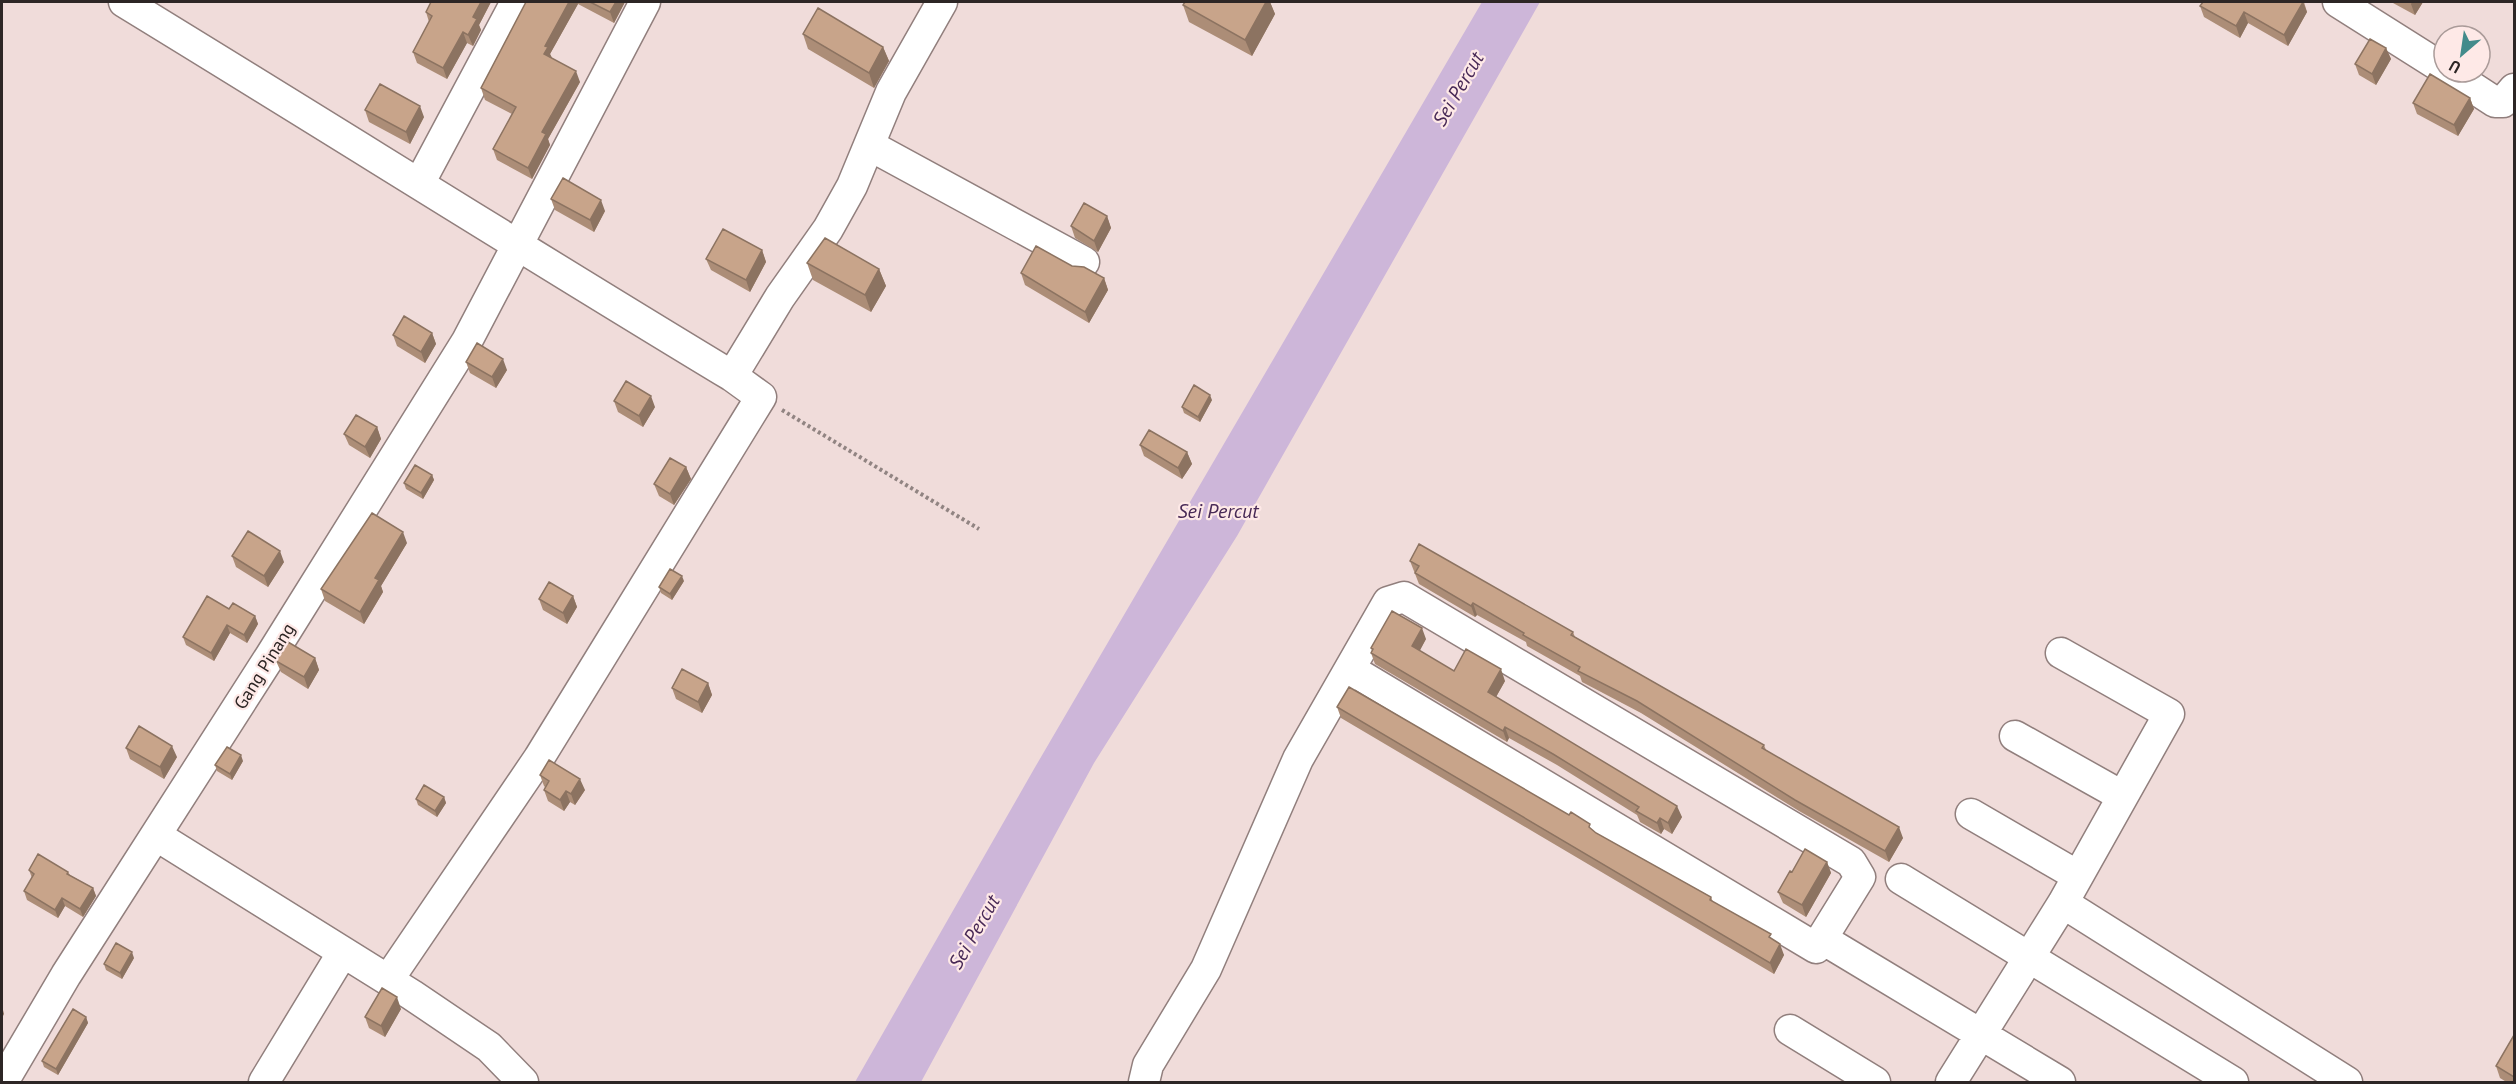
<svg xmlns="http://www.w3.org/2000/svg" width="2516" height="1084" viewBox="0 0 2516 1084" font-family="'PT Sans',sans-serif">
<style>
.water{fill:#cdb6d9}
.lines{fill:none;stroke-linecap:round;stroke-linejoin:round}
.minor-casing{stroke:#917f7d;stroke-width:33}
.path{stroke:#918482;stroke-width:4;stroke-dasharray:3 3;stroke-linecap:butt}
.minor{stroke:#fff;stroke-width:30}
.wall{fill:#ac8d77}
.shaded-wall{fill:#8c7361}
.building{fill:#c8a48a;stroke:#8c7361;stroke-width:1.5}
.labels{text-anchor:middle;dominant-baseline:central;stroke-width:4.5;stroke-linejoin:round;paint-order:stroke}
.street-label{font-size:18px;fill:#2d2625;stroke:#fee9e7}
.water-label{font-size:20px;font-style:italic;fill:#482956;stroke:#fee9e7}
</style>
<rect width="100%" height="100%" fill="#f0dcda"/>
<path class="water" d="M1482 2H1540L1237 536 1094 763 921 1082H855L1034 769Z"/>
<g class="lines">
<g class="minor-casing">
<path id="minor" d="M124 2C327 126 528 253 732 376L761 397 539 758 388 980
M2338 2 2444 69
M2449 72 2495 102H2503L2514 89
M869 145 1084 262
M420 182 516 2
M732 376 780 297 828 229 852 186 891 92 942 2
M2015 736 2122 796
M1971 814 2078 876
M157 836 412 995 489 1047 523 1082
M1901 879 2233 1082
M2063 903 2347 1082
M1834 946 2060 1082
M1790 1030 1875 1082
M3 1082 66 975 271 655 467 341 645 2
M264 1082 343 952
M1144 1082 1148 1065 1206 969 1298 759 1388 602 1404 597 1851 862 1860 877 1816 948 1350 669
M1951 1082 2063 903 2169 714 2061 653"/>
</g>
<path class="path" d="M782 410 979 529"/>
<use href="#minor" class="minor"/>
</g>
<path class="wall" d="M431 2H491L479 25 481 30 473 46 467 43 447 79 417 63 413 52 429 22 426 12Z
M526 2H625L614 23 578 4 550 54 552 58 580 82 548 139 550 145 532 179 497 160 493 149 512 114 485 100 481 88Z
M1185 2H1270L1275 14 1252 56 1189 22 1183 5Z
M2203 2H2304L2307 12 2288 46 2248 23 2240 38 2204 17 2200 6Z
M2393 2H2423L2415 15 2393 3Z
M803 34 883 47 889 61 874 88 808 49Z
M2386 48 2391 59 2376 85 2359 75 2355 64Z
M2470 98 2474 109 2458 136 2417 114 2413 103Z
M365 110 424 117 410 144 369 122Z
M551 199 605 211 594 232 555 210Z
M1107 216 1111 228 1098 252 1075 238 1071 226Z
M762 250 766 262 750 292 711 270 706 259Z
M807 263 879 269 886 286 871 312 813 280Z
M1072 266 1104 278 1108 290 1089 323 1025 285 1021 273Z
M432 333 436 344 425 363 397 346 393 335Z
M466 362 507 370 496 388 470 373Z
M1212 400 1200 422 1184 413 1182 407Z
M614 401 655 407 643 427 618 412Z
M377 427 381 439 370 458 349 445 344 434Z
M1140 445 1187 452 1192 464 1182 479 1144 456Z
M686 467 691 479 674 505 659 496 654 484Z
M432 475 434 480 423 499 406 489 404 483Z
M407 543 381 586 383 592 364 624 325 601 321 589Z
M232 556 284 562 268 587 236 567Z
M1410 561 1573 632 1575 637 1764 745 1766 750 1903 838 1889 862 1799 811 1641 713 1582 682 1580 676 1527 646 1526 642 1477 615 1475 617 1419 584Z
M684 581 672 600 661 593 659 587Z
M573 596 577 607 567 624 543 610 539 599Z
M229 609 255 616 258 624 247 643 230 633 214 661 186 645 183 637Z
M1426 639 1419 651 1454 671 1505 681 1496 697 1682 817 1672 834 1664 829 1661 834 1640 822 1637 815 1557 765 1509 738 1507 742 1375 664 1371 653 1372 651 1371 648Z
M315 658 319 670 308 689 281 672 276 661Z
M708 683 712 695 702 713 676 699 672 688Z
M1337 707 1596 833 1711 897 1713 902 1773 940 1784 955 1774 974 1341 718Z
M126 748 177 757 164 779 130 759Z
M243 761 232 780 217 771 215 765Z
M540 775 585 790 575 805 570 802 564 811 548 801 544 790 545 787 544 786Z
M444 797 446 803 437 817 418 805 416 799Z
M1827 862 1831 873 1806 917 1783 903 1778 892 1792 872Z
M29 870 68 872 70 875 93 888 96 896 83 917 65 906 58 918 27 900 24 891 32 878Z
M134 958 122 979 106 970 104 964Z
M401 1009 385 1037 369 1028 365 1017Z
M86 1017 88 1023 58 1075 44 1067 42 1061Z
M2514 1035V1083H2508L2500 1078 2496 1066Z"/>
<path class="shaded-wall" d="M481 2H491L479 25 481 30 473 46 468 35 473 17Z
M569 2H577L578 4 550 54 552 58 544 54 545 46Z
M616 2H625L614 23 610 12Z
M1266 2H1270L1275 14 1252 56 1245 40Z
M2303 2 2307 12 2288 46 2284 35Z
M2412 2H2423L2415 15 2411 4Z
M2244 12 2248 23 2240 38 2236 26Z
M463 32 467 43 447 79 443 68Z
M883 47 889 61 874 88 869 73Z
M2386 48 2391 59 2376 85 2372 74Z
M576 71 580 82 548 139 550 145 532 179 528 168 542 132Z
M2470 98 2474 109 2458 136 2454 125Z
M420 106 424 117 410 144 406 132Z
M601 200 605 211 594 232 590 220Z
M1107 216 1111 228 1098 252 1094 241Z
M762 250 766 262 750 292 746 280Z
M879 269 886 286 871 312 865 295Z
M1104 278 1108 290 1089 323 1085 312Z
M432 333 436 344 425 363 421 352Z
M503 359 507 370 496 388 492 377Z
M1210 395 1212 400 1200 422 1198 417Z
M651 396 655 407 643 427 639 416Z
M377 427 381 439 370 458 365 447Z
M1187 452 1192 464 1182 479 1178 468Z
M686 467 691 479 674 505 670 494Z
M432 475 434 480 423 499 421 493Z
M403 532 407 543 381 586 383 592 364 624 360 612 375 578Z
M280 551 284 562 268 587 264 576Z
M682 576 684 581 672 600 670 594Z
M573 596 577 607 567 624 563 613Z
M1473 603 1477 615 1475 617 1471 606Z
M255 616 258 624 247 643 244 635Z
M227 625 230 633 214 661 211 653Z
M1422 628 1426 639 1416 658 1412 646Z
M315 658 319 670 308 689 304 677Z
M1501 669 1505 681 1492 704 1488 692Z
M708 683 712 695 702 713 698 702Z
M1505 727 1509 738 1507 742 1503 731Z
M172 746 177 757 164 779 160 767Z
M241 755 243 761 232 780 230 774Z
M580 779 585 790 575 805 571 794Z
M566 791 570 802 564 811 560 800Z
M444 797 446 803 437 817 435 811Z
M1677 806 1682 817 1672 834 1668 823Z
M1660 818 1664 829 1661 834 1657 823Z
M1899 827 1903 838 1889 862 1885 851Z
M1827 862 1831 873 1806 917 1802 905Z
M93 888 96 896 83 917 80 909Z
M62 898 65 906 58 918 55 910Z
M1780 944 1784 955 1774 974 1770 963Z
M132 952 134 958 122 979 120 973Z
M397 997 401 1009 385 1037 381 1026Z
M2 1006 4 1014 2 1018Z
M86 1017 88 1023 58 1075 56 1069Z"/>
<path class="building" d="M431 2H481L473 17 477 19 468 35 463 32 443 68 413 52 432 16 426 12Z
M526 2H569L545 46 548 47 544 54 576 71 542 132 546 134 528 168 493 149 516 107 481 88Z
M590 2H616L610 12Z
M1185 2H1266L1245 40 1183 5Z
M2203 2H2303L2284 35 2244 12 2236 26 2200 6Z
M818 8 883 47 869 73 803 34Z
M2370 39 2386 48 2372 74 2355 64Z
M2430 74 2470 98 2454 125 2413 103Z
M380 84 420 106 406 132 365 110Z
M563 178 601 200 590 220 551 199Z
M1084 203 1107 216 1094 241 1071 226Z
M723 229 762 250 746 280 706 259Z
M825 238 879 269 865 295 807 263Z
M1036 246 1072 266 1084 267 1104 278 1085 312 1021 273Z
M404 316 432 333 421 352 393 335Z
M477 343 503 359 492 377 466 362Z
M626 381 651 396 639 416 614 401Z
M1194 385 1210 395 1198 417 1182 407Z
M356 415 377 427 365 447 344 434Z
M1149 430 1187 452 1178 468 1140 445Z
M670 458 686 467 670 494 654 484Z
M415 465 432 475 421 493 404 483Z
M372 513 403 532 375 578 379 580 360 612 321 589Z
M248 531 280 551 264 576 232 556Z
M1419 544 1573 632 1571 635 1764 745 1762 748 1899 827 1885 851 1795 800 1637 701 1578 671 1580 667 1523 635 1524 633 1473 603 1471 606 1415 573 1419 566 1410 561Z
M670 569 682 576 670 594 659 587Z
M549 582 573 596 563 613 539 599Z
M207 596 229 609 233 603 255 616 244 635 227 625 211 653 183 637Z
M1392 611 1422 628 1412 646 1454 671 1466 649 1501 669 1488 692 1677 806 1668 823 1660 818 1657 823 1636 811 1639 807 1553 754 1505 727 1503 731 1371 653 1373 649 1371 648Z
M288 642 315 658 304 677 276 661Z
M682 669 708 683 698 702 672 688Z
M1349 687 1569 815 1571 812 1590 824 1589 827 1596 833 1711 897 1710 900 1771 934 1769 937 1780 944 1770 963 1337 707Z
M139 726 172 746 160 767 126 748Z
M227 747 241 755 230 774 215 765Z
M549 760 580 779 571 794 566 791 560 800 544 790 549 781 540 775Z
M424 785 444 797 435 811 416 799Z
M1805 849 1827 862 1802 905 1778 892 1790 871 1792 872Z
M38 854 68 872 67 874 93 888 80 909 62 898 55 910 24 891 34 874 29 870Z
M116 943 132 952 120 973 104 964Z
M382 988 397 997 381 1026 365 1017Z
M73 1009 86 1017 56 1069 42 1061Z
M2514 1035V1077L2496 1066Z"/>
<g class="labels">
<g class="street-label">
<text transform="translate(264 666) rotate(-58)">Gang Pinang</text>
</g>
<g class="water-label">
<text transform="translate(1458 89) rotate(-60)">Sei Percut</text>
<text x="1218" y="511">Sei Percut</text>
<text transform="translate(974 932) rotate(-60)">Sei Percut</text>
</g>
</g>
<rect width="2516" height="1084" fill="none" stroke="#2d2625" stroke-width="6"/>
<g transform="translate(2462 54) rotate(209)"><circle r="28" fill="#fee9e7" stroke="#aa9b99" stroke-width="1.5"/>
<path d="M0-4.5L10 22L0 15L-10 22Z" fill="#438b8b"/>
<text y="-9" font-size="16" font-weight="bold" text-anchor="middle" fill="#2d2625">U</text>
</g>
</svg>
